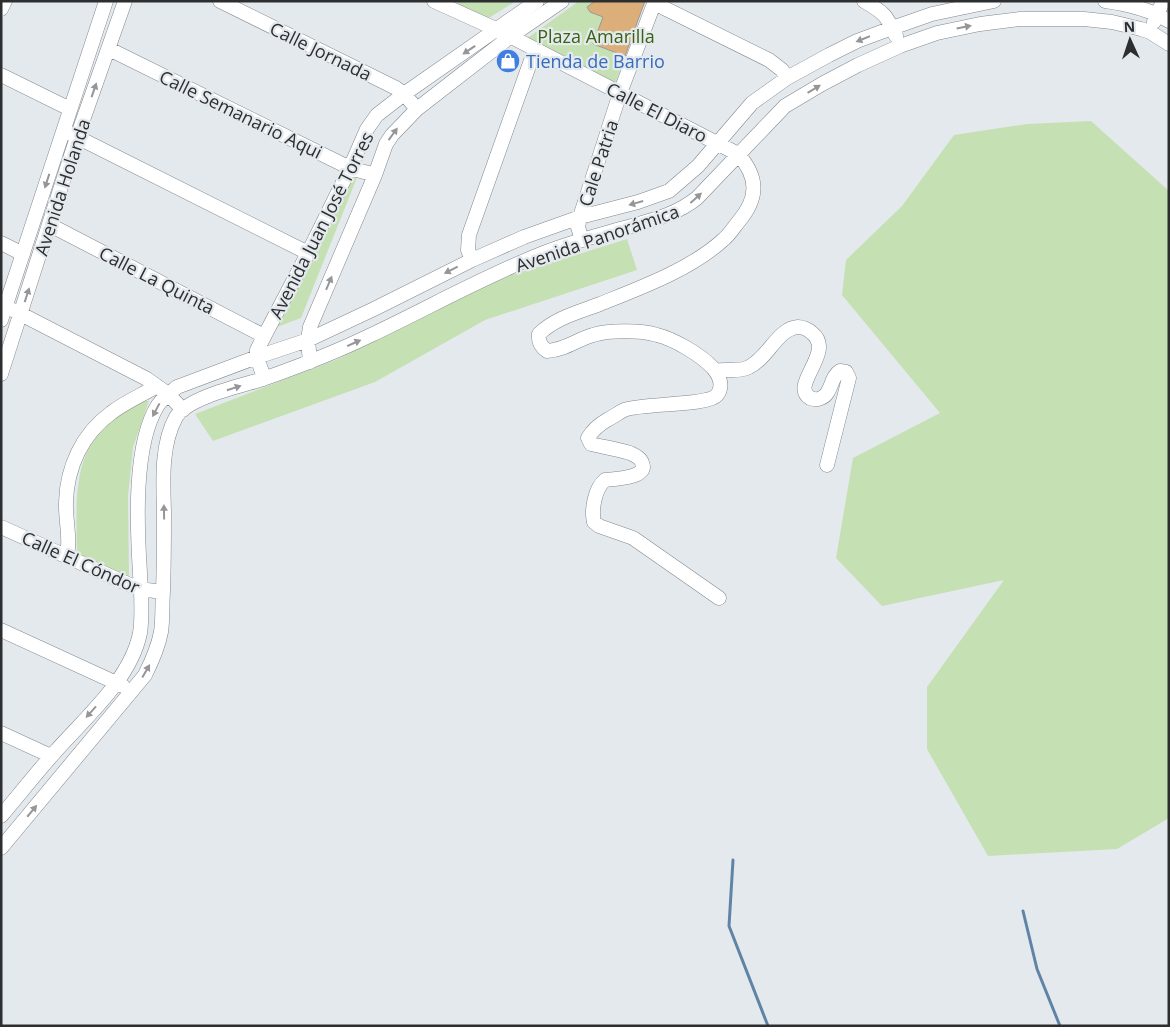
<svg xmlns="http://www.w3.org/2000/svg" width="1170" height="1027" viewBox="0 0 1170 1027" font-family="'Open Sans',sans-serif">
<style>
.green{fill:#c5e0b3}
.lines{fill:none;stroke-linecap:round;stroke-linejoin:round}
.stream{stroke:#6084a5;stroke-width:3}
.building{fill:#dcae7a;stroke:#9d9994}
.minor-casing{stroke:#83888c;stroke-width:15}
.minor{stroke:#fff;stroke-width:14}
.oneway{fill:#969698}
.labels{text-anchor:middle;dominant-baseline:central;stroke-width:4.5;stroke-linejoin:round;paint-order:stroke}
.park-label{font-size:18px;fill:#396211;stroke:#e4e9ee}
.street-label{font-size:18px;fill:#2c2e30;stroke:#e4e9ee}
.shop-label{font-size:18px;fill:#366cbe;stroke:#e4e9ee;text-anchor:start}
</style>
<rect width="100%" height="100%" fill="#e4e9ee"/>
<path class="green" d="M458 1H516L484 21 459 8Z
M579 1H645L615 84 526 39Z
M1091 121 1169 191V818L1117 849 988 856 927 749V687L1004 580 882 606 836 558 853 458 940 413 842 295 846 260 902 206 954 135 1027 124Z
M349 173 358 175 301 318 269 330Z
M627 239 637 270 485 320 375 382 213 441 195 414 338 359 490 282Z
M145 401H149L133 447 128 496 129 577 77 557C77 507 69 447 118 416 126 410 136 406 145 401Z"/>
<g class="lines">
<path class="stream" d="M733 860 729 926 768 1026
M1023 911 1037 969 1060 1026"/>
</g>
<path class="building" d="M595 1H645L625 56 593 44 603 17 590 12 587 7Z"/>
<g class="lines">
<g class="minor-casing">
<path id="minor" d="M220 1 396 88 404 94 417 109
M434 1 498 30 738 154C759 178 758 198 739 221 734 227 730 234 724 239 692 269 640 288 600 304 579 312 555 318 539 334 538 342 541 347 547 351 565 350 576 340 593 335 608 330 642 330 657 335 674 339 701 355 713 368 719 375 724 386 717 395 708 406 642 403 624 410 618 413 613 417 607 420 600 424 592 431 588 438L591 444C604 447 618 449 630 453 634 455 641 458 642 463 649 478 614 479 605 480 595 488 591 510 594 522L599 526 633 538 719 598
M864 1C884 13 886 14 896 36
M1105 1C1128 4 1149 9 1169 21
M654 3 769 60 782 70 787 78
M1 9 5 1
M1154 22 1163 1
M109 49 350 168 375 175
M1 75 70 109
M71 134 308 253
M50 225 264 336
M582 240 578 227 580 217 620 93 655 1
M1 243 23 254
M472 260 468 250 469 235 535 49
M13 310 147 379 168 394 183 410
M1 320 106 1
M310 362 308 340 310 327 375 175 386 144 392 135 417 109 511 36 562 1
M716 371C726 368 738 373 749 367 768 358 778 328 798 327 803 327 809 330 812 333 836 352 789 385 810 398 813 399 818 400 821 398 832 394 830 377 840 371L846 372 849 378 827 465
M1 374 77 137 125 1
M264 378 257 357V350L308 253 350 168 367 129 377 115 404 94 537 1
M1 527 139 589 163 592
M67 555C71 538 65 519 66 502 67 467 82 434 111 413 125 402 142 395 157 386
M1 630 123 686
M1 733 51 756
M1 816C19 795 36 773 55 752 85 718 131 679 140 633 143 613 141 593 140 573 137 527 133 444 158 405 163 398 171 392 177 387L257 357 308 340 374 309 472 260 524 237 580 217 638 202 669 191 698 166 752 103 787 78 829 55 857 41 892 28 932 14 994 1
M1 848 145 675C152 661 158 648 161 632 163 619 162 604 163 591 164 564 164 538 164 511 163 481 161 444 176 417 188 397 241 386 263 379 300 366 336 352 371 335 428 308 483 277 541 254 568 243 596 236 624 228 652 220 674 216 697 198L785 106 822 84 858 65 900 46 937 33 980 24 1020 19H1084L1112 22 1141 29 1150 32 1169 44"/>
</g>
<use href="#minor" class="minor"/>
</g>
<defs><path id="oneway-solid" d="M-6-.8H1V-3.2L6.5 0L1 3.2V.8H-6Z" transform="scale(1.25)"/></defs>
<g class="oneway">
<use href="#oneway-solid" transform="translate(964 27) rotate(-11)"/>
<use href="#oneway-solid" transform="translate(863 39) rotate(158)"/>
<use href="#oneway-solid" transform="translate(469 50) rotate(146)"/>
<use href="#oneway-solid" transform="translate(814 89) rotate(-31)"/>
<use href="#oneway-solid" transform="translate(94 90) rotate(-71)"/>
<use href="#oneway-solid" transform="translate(393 134) rotate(-54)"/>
<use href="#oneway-solid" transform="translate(47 181) rotate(108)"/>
<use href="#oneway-solid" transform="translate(696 198) rotate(-42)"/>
<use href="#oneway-solid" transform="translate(636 203) rotate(164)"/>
<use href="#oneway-solid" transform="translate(451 270) rotate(153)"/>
<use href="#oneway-solid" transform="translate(329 283) rotate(-67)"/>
<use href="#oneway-solid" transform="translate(27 295) rotate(-72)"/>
<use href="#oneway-solid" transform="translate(354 343) rotate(-24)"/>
<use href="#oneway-solid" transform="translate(234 388) rotate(-18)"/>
<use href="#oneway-solid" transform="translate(156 410) rotate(118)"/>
<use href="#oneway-solid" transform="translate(164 512) rotate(-91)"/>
<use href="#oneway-solid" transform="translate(146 671) rotate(-60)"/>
<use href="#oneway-solid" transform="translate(91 712) rotate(132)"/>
<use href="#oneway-solid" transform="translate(32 811) rotate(-50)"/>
</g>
<defs>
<g id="shop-disc" transform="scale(1.25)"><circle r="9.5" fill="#3f7fe0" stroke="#e4e9ee"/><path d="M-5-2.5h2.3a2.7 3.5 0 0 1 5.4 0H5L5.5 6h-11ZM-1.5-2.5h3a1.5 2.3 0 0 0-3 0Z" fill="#fff"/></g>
</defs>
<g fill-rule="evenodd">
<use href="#shop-disc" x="508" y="61"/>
</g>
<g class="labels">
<g class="park-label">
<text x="596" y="36">Plaza Amarilla</text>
</g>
<g class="street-label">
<text transform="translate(321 51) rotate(26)">Calle Jornada</text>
<text transform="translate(657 112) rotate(27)">Calle El Diaro</text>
<text transform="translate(241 114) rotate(26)">Calle Semanario Aqui</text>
<text transform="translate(598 163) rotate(-72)">Cale Patria</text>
<text transform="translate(62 187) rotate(-72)">Avenida Holanda</text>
<text transform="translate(321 225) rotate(-63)">Avenida Juan José Torres</text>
<text transform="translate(597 238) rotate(-19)">Avenida Panorámica</text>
<text transform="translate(157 280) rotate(27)">Calle La Quinta</text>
<text transform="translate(81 562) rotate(24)">Calle El Cóndor</text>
</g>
<g class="shop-label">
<text x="526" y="61">Tienda de Barrio</text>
</g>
</g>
<rect width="1170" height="1027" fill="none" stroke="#2c2e30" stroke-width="5"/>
<g transform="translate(1130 40) rotate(357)" stroke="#e4e9ee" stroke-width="4" paint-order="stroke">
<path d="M0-4L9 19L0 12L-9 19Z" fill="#2c2e30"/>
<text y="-8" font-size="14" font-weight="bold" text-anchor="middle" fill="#2c2e30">N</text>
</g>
</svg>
